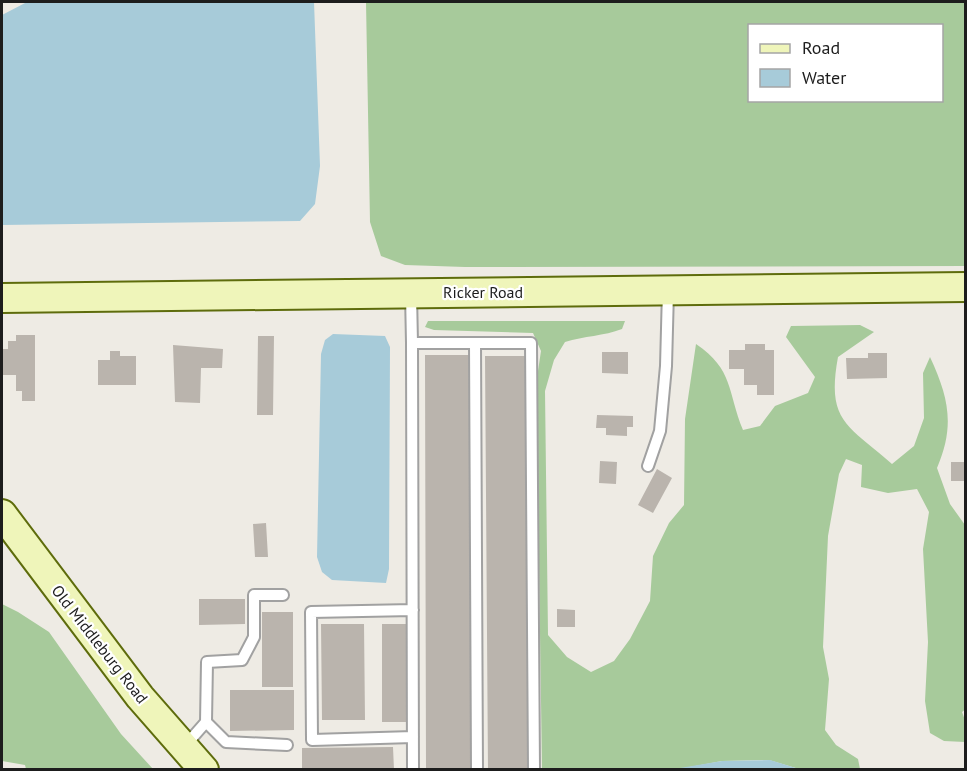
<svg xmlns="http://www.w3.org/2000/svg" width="967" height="771" viewBox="0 0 967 771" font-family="'PT Sans',sans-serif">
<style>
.forest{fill:#a7ca9b;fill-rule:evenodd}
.water{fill:#a7cbd9}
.building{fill:#bab4ad}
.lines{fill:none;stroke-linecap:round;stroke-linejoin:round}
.lane-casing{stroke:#a1a1a1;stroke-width:14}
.secondary-casing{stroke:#5e6c0c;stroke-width:32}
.lane{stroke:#fff;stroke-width:10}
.secondary{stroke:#eff5ba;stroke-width:28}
.labels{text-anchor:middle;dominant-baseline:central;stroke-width:4.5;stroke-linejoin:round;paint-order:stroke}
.street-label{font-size:16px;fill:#1d1d1d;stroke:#fff}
</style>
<rect width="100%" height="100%" fill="#eeebe4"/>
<path class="forest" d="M366 2H965V266L465 267 405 265 381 256 370 222ZM750 26H942V100H750Z
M428 321H625L622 329C604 336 584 336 565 342L554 360 545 391 548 635 567 657 591 672 614 661 630 639 650 601 653 556 669 523 684 505 685 419 696 344C734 370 727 391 743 430L760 426 775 406 808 393 815 377 786 337 791 326 860 325 874 332 838 357C826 422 848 425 892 464L914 446 924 418 923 373 930 357C949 398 955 426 937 468L950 504 965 525 966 709 962 712 965 720V742L944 741 930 733 925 701 928 642 923 549 929 512 917 489 888 493 861 487 862 465 846 459 839 474 828 536 823 647 829 679 825 730 836 745 858 759 860 769H799L769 760 722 761 674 770 542 769 537 428 538 371 541 351 533 333 434 330 425 327Z
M2 604 18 612 49 632 121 734 153 769H26L25 765 2 761Z"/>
<path class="water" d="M27 2H314L320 166 315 204 300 221 2 225V15Z
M333 334 385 336 390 347 389 569 386 583 332 580 322 572 317 557 321 354 325 340Z
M770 760 799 769H674L722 761Z"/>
<path class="building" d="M16 335H35V401H22V391H16V375H3V349H8V341H16Z
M258 336H274L273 415H257Z
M745 344H765V350H774V395H757V385H744V369H729V350H745Z
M173 345 223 349 222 368H201L200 403 175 402Z
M110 351H120V356H136V385H98V360H110Z
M602 352H628V374L602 373Z
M868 353H887V378L847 379 846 358H868Z
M425 355H471V770H426Z
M485 356H525L528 770H488Z
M597 415 633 416V427H627V436L606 435V428H596Z
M600 461 617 462 616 484 599 483Z
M951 462H966V481H951Z
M657 469 672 478 653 513 638 505Z
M266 523 268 557H255L253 524Z
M199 599H245V624L199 625Z
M557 609 575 610V627H557Z
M262 612H293V687H262Z
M321 624H364L365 720H322Z
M382 624H408V722H382Z
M230 690H294V730L230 731Z
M393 747 394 770H302V748Z"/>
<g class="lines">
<g class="lane-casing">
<path id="lane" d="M411 294 412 343H531L534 770
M412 343 413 770
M475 343 477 770
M648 466 660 431 666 366 668 291
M413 610 311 612 312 740 413 737
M206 722 226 742 287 745
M184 747 206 722 207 662 242 660 254 637V595H283"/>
</g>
<g class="secondary-casing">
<path id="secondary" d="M2 298 966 287
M2 514 140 697 204 770"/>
</g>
<use href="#lane" class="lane"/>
<use href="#secondary" class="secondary"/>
</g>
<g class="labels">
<g class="street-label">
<text x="483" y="292">Ricker Road</text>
<text transform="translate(100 644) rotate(52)">Old Middleburg Road</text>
</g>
</g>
<rect width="967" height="771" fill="none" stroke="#1d1d1d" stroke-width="6"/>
<rect x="748" y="24" width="195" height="78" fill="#ffffff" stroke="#a5a5a5" stroke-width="1.5"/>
<rect x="760" y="44" width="30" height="9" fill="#eff5ba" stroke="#a5a5a5" stroke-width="1.5"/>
<text x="802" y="54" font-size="18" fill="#1d1d1d">Road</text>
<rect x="760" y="69" width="30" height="18" fill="#a7cbd9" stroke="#a5a5a5" stroke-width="1.5"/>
<text x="802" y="84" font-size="18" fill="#1d1d1d">Water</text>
</svg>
